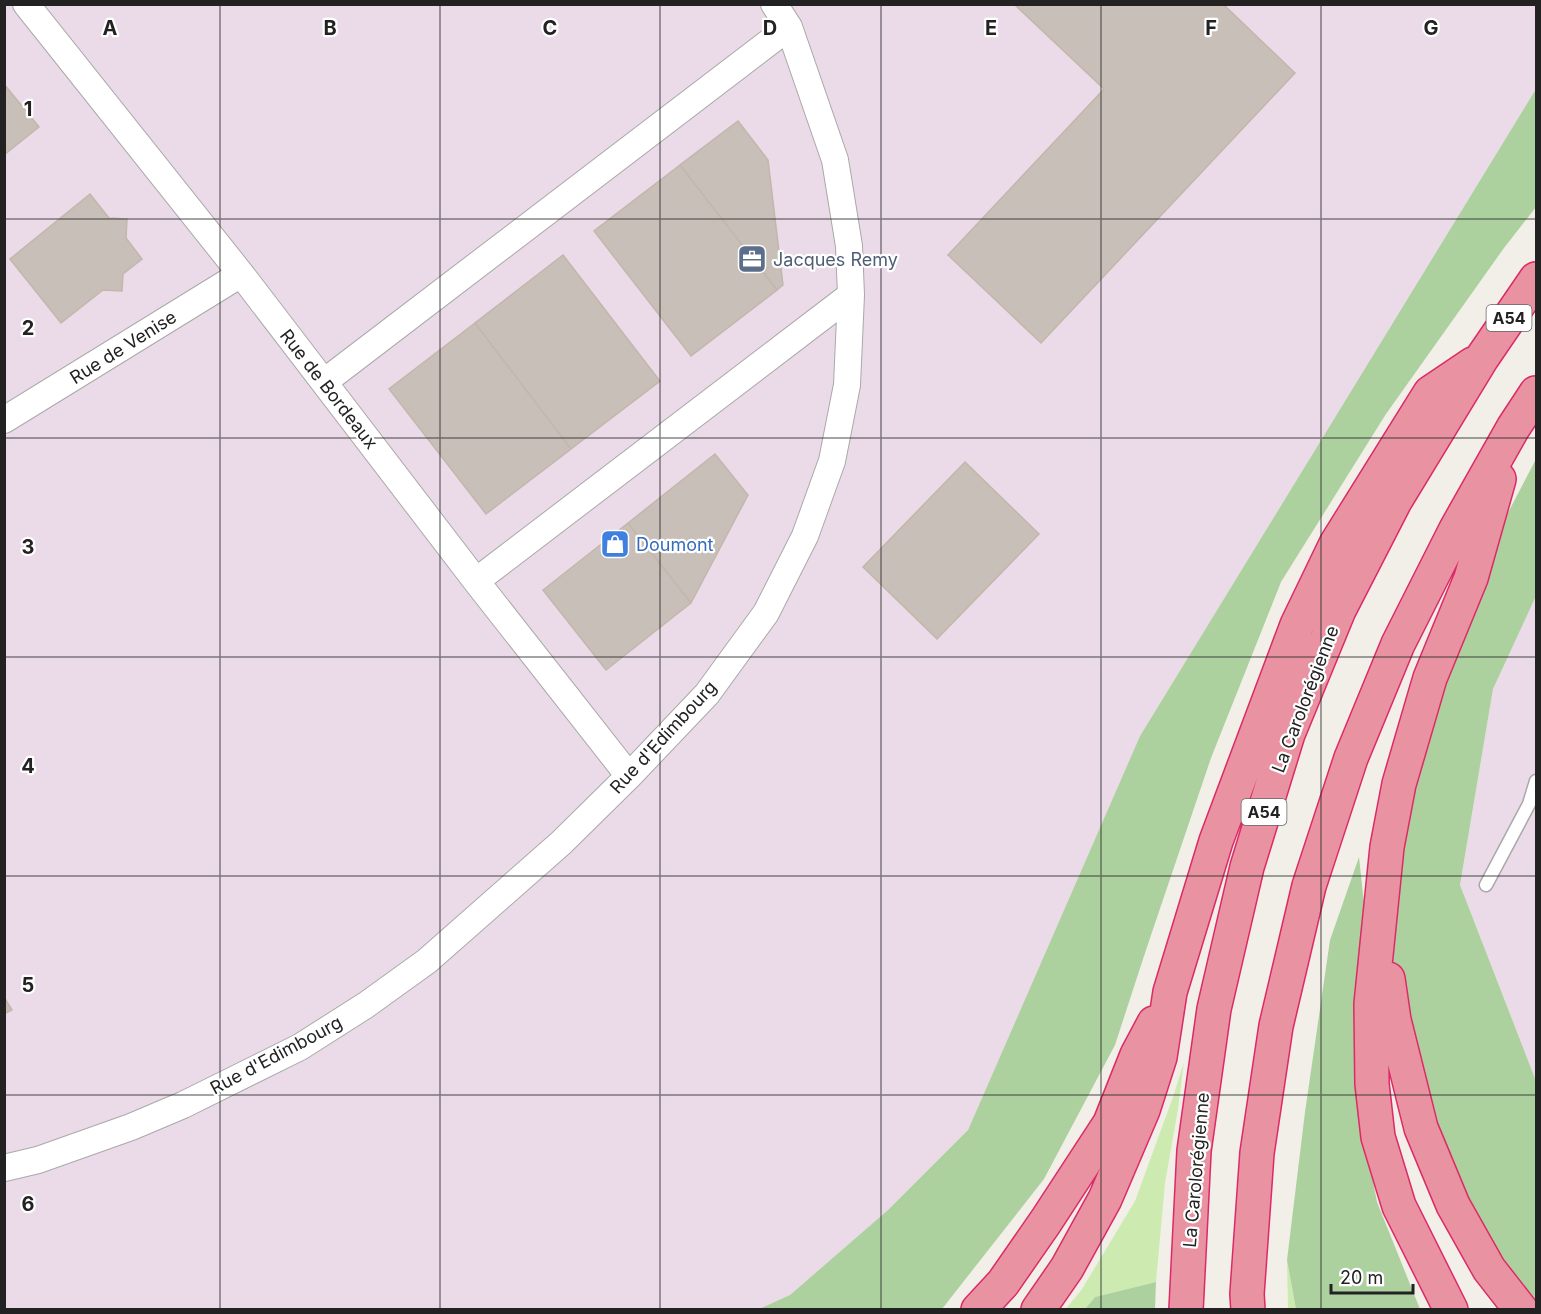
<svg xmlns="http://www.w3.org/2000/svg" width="1541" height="1314" viewBox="0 0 1541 1314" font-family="Inter,sans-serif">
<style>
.industrial{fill:#ebdbe8}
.grass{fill:#cdebb0}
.forest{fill:#add19e}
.building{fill:#c7bfb8;stroke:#c4b6ab;stroke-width:1.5}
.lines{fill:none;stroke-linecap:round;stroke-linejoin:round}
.lane-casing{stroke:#a9a9a9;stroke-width:15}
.street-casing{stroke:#a9a9a9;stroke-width:28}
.highway-casing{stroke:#dc2a67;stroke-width:36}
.lane{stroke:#fff;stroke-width:12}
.street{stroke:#fff;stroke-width:26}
.highway{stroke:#e892a2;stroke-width:33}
.grid{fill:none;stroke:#222;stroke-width:1.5;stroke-opacity:0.55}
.labels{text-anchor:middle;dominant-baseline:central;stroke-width:4.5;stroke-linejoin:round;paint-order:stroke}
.shield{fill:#fff;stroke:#646464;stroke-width:1.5}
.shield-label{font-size:16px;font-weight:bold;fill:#222}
.service-label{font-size:18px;fill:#4e5e75;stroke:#fff;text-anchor:start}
.street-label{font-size:18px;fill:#222;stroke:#fff}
.shop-label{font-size:18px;fill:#366cbe;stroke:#fff;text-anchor:start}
.grid-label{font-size:20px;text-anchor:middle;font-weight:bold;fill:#222;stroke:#fff;stroke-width:4.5;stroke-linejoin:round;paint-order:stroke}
</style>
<rect width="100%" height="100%" fill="#f2efe9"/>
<path class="industrial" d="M5 5H1536V89L1140 736 968 1130 888 1210 790 1295 759 1310H5Z
M1536 596V1081L1460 885 1493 689Z"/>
<path class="grass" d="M1184 1062 1178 1109 1165 1183 1156 1282 1095 1297 1085 1309 1065 1310 1082 1289 1135 1201 1173 1097Z
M1287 1260 1296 1309H1288Z"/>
<path class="forest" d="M1536 89V207L1504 248 1386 414 1281 582 1211 758 1146 950 1115 1045 1044 1179 942 1309H759L790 1295 888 1210 968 1130 1140 736Z
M1536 459V596L1493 689 1460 885 1536 1081V1309L1440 1203 1385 957 1394 809 1464 597Z
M1359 857 1366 922 1358 1102 1377 1202 1420 1309H1296L1287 1260 1305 1112 1330 940Z
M1156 1282 1155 1309H1085L1095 1297Z"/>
<path class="building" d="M1014 4H1223L1295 73 1041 343 948 255 1104 89Z
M4 84 39 127 4 155Z
M738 121 768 160 783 285 777 290 680 165Z
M680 165 777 290 691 356 594 231Z
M90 194 109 218 127 219 126 238 142 259 123 274 122 291 103 290 61 323 10 259Z
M563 255 660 381 571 449 475 323Z
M475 323 571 449 486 514 389 389Z
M715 454 748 495 691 603 628 523Z
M965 462 1039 534 937 639 863 567Z
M628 523 691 603 606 670 543 590Z
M4 997 12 1010 4 1014Z"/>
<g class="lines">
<g class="lane-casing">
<path id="lane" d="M1486 885 1529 804 1536 781"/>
</g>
<g class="street-casing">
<path id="street" d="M26 4 241 274 476 581 629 776
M324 382 789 27
M4 420 241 274
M476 581 851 295
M4 1168 38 1160 131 1127 183 1105 300 1047 366 1005 427 961 561 843 629 776 707 694 766 613 805 536 832 461 847 385 851 295 849 246 835 160 789 27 774 4"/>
</g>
<g class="highway-casing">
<path id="highway" d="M1388 979 1394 1020 1421 1128 1453 1205 1489 1269 1521 1310
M978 1310 1003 1283 1046 1221 1110 1123 1137 1055 1154 1023
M1038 1310 1067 1268 1105 1199 1143 1110 1160 1057 1170 992 1216 841 1297 625 1336 544 1430 393 1473 364
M1186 1310 1194 1151 1214 1009 1247 867 1288 734 1339 610 1395 501 1482 358 1536 279
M1248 1310 1247 1294 1257 1153 1276 1026 1309 886 1351 758 1398 644 1456 529 1513 428 1536 393
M1451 1310 1399 1206 1378 1137 1372 1084 1371 1004 1387 847 1399 784 1430 678 1471 578 1499 479"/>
</g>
<use href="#lane" class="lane"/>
<use href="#street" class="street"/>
<use href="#highway" class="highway"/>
</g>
<path class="grid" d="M220 4V1310M440 4V1310M660 4V1310M881 4V1310M1101 4V1310M1321 4V1310M4 219H1536M4 438H1536M4 657H1536M4 876H1536M4 1095H1536"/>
<defs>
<g id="office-square" transform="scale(1.5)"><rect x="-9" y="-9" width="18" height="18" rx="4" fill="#5c6f8a" stroke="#fff"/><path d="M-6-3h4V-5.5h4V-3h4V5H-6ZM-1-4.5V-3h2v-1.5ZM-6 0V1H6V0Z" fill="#fff"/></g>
<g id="shop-square" transform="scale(1.5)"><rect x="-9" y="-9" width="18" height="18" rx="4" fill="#3f7fe0" stroke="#fff"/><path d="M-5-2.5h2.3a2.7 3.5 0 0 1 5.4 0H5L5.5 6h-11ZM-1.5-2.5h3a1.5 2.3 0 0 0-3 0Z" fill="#fff"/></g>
</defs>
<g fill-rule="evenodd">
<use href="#office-square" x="752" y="259"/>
<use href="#shop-square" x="615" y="544"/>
</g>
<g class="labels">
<g class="shield">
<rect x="1486.5" y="305" width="45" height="26" rx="4.5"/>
<rect x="1241.5" y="799" width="45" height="26" rx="4.5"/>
</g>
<g class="shield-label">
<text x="1509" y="318">A54</text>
<text x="1264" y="812">A54</text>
</g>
<g class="service-label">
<text x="773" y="259">Jacques Remy</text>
</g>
<g class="street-label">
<text transform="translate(123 347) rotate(-32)">Rue de Venise</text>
<text transform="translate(329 389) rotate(52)">Rue de Bordeaux</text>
<text transform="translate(1305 699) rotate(-69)">La Carolorégienne</text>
<text transform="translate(663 737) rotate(-47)">Rue d'Edimbourg</text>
<text transform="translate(276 1055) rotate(-28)">Rue d'Edimbourg</text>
<text transform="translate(1196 1170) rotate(-85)">La Carolorégienne</text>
</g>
<g class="shop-label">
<text x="636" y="544">Doumont</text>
</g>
</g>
<g class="grid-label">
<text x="110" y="35">A</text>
<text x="330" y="35">B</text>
<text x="550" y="35">C</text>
<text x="770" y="35">D</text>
<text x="991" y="35">E</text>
<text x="1211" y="35">F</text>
<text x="1431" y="35">G</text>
<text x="28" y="116">1</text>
<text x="28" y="335">2</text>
<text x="28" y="554">3</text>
<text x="28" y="773">4</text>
<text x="28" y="992">5</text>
<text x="28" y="1211">6</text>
</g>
<rect width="1541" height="1314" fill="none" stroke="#222222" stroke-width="12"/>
<path d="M1331 1284v9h82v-9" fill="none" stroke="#222222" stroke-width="3"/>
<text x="1340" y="1284" font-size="18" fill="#222222" stroke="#ffffff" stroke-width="4.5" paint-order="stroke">20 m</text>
</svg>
